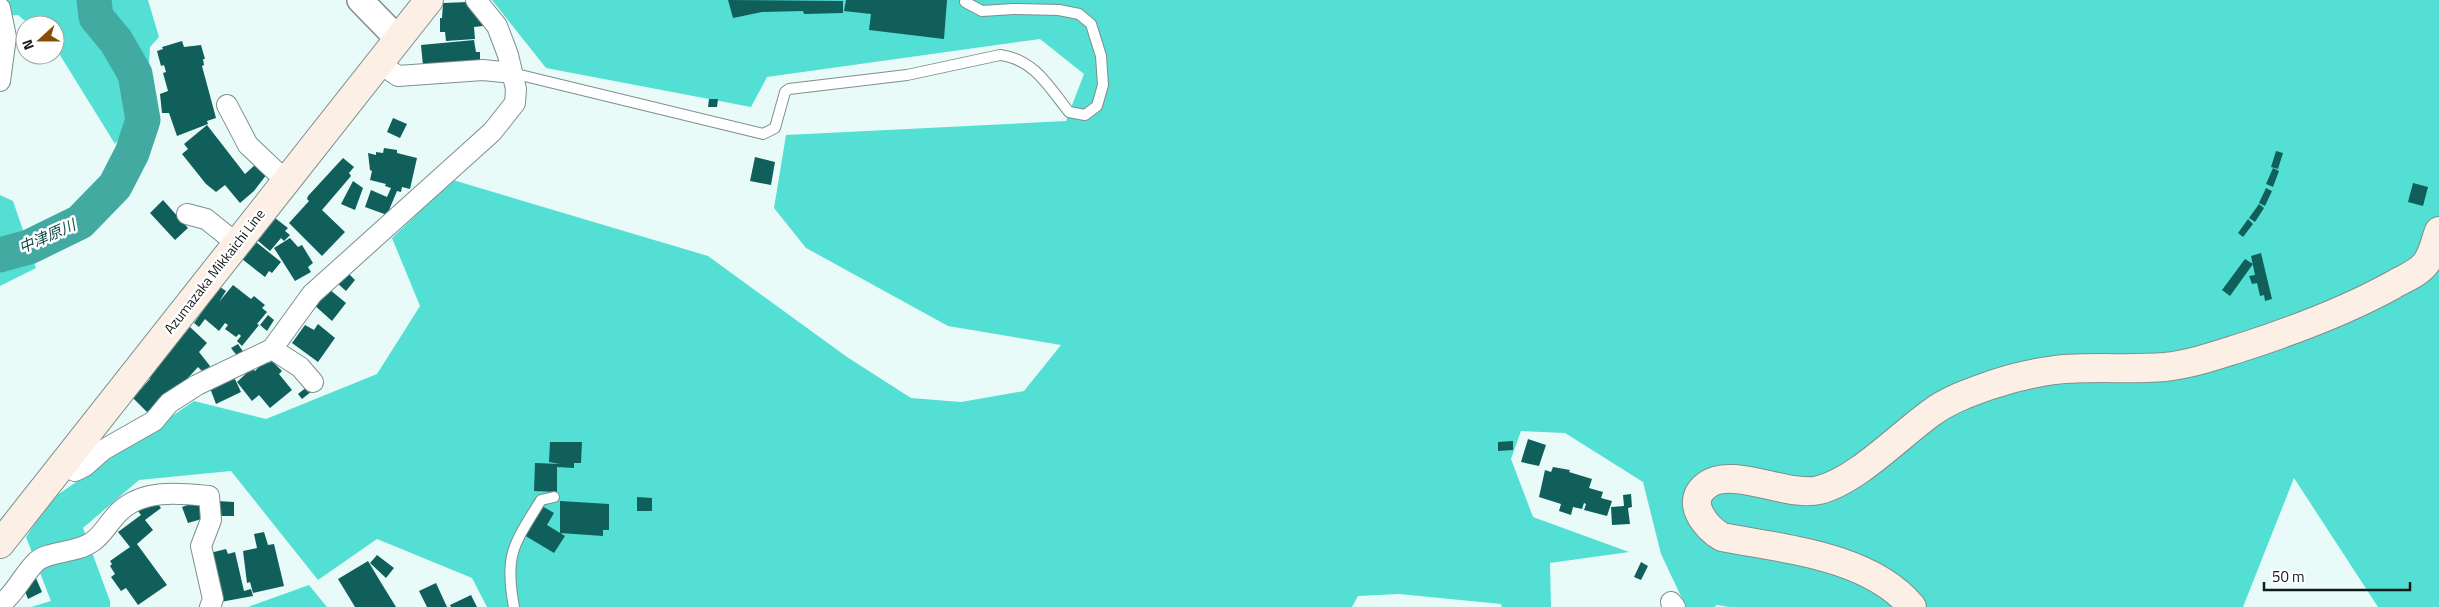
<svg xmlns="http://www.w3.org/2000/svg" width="2439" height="607" viewBox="0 0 2439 607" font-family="'Titillium Web','Noto Sans JP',sans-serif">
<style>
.forest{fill:#54dfd4}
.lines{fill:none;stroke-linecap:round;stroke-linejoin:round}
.river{stroke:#42aaa1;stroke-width:35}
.building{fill:#105f5a}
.service-casing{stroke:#7e8f8d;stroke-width:12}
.minor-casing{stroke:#7e8f8d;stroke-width:22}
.tertiary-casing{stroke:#7e8f8d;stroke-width:28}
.secondary-casing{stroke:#7e8f8d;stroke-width:30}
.service{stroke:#fff;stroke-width:10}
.minor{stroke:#fff;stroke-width:20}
.tertiary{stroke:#fff;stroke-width:25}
.secondary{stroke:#fbefe6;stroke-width:28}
.labels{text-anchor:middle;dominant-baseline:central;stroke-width:5;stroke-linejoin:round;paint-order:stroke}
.street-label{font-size:14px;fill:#141b1a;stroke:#fff}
.water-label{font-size:15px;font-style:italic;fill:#114d49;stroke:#fff}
</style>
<rect width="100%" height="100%" fill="#e9fbf9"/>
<path class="forest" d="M0 0H148L159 37 150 47 149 64 125 40 108 61 130 88 135 117 115 144 55 47V25H30L18 15 0 16Z
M492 0H2439V607H2378L2294 478 2243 607H1729L1717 605 1714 607H1686L1661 554 1643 482 1565 433 1521 431 1511 459 1533 517 1629 552 1550 563 1551 607H1502L1501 604 1399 594 1358 596 1352 607H487L472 578 377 539 318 580 231 471 139 480 83 528 110 601V607H31L51 601 26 537 50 500 194 401 266 419 377 374 420 306 392 238 453 180 708 256 847 357 911 398 961 402 1024 391 1061 345 948 326 806 248 774 208 786 135 1066 121 1084 74 1040 39 767 77 751 107 546 68Z
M0 195 13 201 36 268 0 286Z
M309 585 327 607H248Z"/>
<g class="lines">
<path class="river" d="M0 255 29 247 80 222 115 186 132 153 143 120 135 74 116 41 96 17 94 0"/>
</g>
<path class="building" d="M728 0 843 1V13L804 14 803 11 762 12 733 18Z
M846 0H947L944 39 869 30 871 14 844 11Z
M468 2 481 16 483 26 474 27 475 39 446 41 445 32H440V18H442L443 3Z
M474 40 476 52H480V60L423 66 421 45Z
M182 41 184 47 201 45 205 59H203L204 65 202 66 216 118 207 121 208 124 177 136 169 113H162L160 94 168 91 163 73 166 72 164 65 161 66 157 51 163 49 162 47Z
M709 99H718L717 107H708Z
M393 118 407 124 400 138 387 132Z
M207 125 245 174 257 163 267 174 254 191 240 203 225 185 216 192 206 184 182 154 188 149 184 144Z
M384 148 397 150V153L417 158 410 189 402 187 401 192 397 191 387 215 365 207 371 190 387 197 391 188 385 186 386 184 370 180 372 171 370 170 368 153 376 155V152L383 153Z
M2276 151 2283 153 2278 169 2271 167Z
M755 157 775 162 771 185 750 181Z
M343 158 354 167 349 173 351 176 322 210 345 232 322 256 289 223 309 201 307 199 308 196Z
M2273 168 2279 171 2273 187 2266 184Z
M353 181 363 188 355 210 341 204Z
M2413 183 2428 187 2423 206 2408 202Z
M2266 188 2272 191 2265 206 2259 203Z
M163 200 188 228 175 240 150 213Z
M2259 204 2264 208 2255 222 2249 218Z
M275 218 288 228 285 231 290 235 284 241 281 238 270 251 257 240Z
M2248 219 2253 224 2243 237 2238 233Z
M290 238 298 247 302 245 313 263 308 267 311 272 295 281 274 248Z
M256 242 281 262 272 273 269 271 265 277 242 259Z
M2261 253 2272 299 2265 301 2264 295 2260 296 2257 283 2252 284 2249 276 2255 275 2251 256Z
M2245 259 2253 264 2230 296 2222 290Z
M347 272 355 280 346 291 336 282Z
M233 285 251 299 254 296 265 305 262 308 267 312 257 324 259 325 242 346 237 341 241 336 239 334 236 337 225 329 228 325 225 323 219 331 205 319 199 327 194 323 220 287 226 291 219 302Z
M329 289 346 303 332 321 313 304Z
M268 315 274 320 267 331 260 325Z
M318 324 335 338 318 362 292 343 305 325 314 330Z
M190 327 207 343 199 352 210 366 204 373 198 367 188 378 191 380 147 412 133 398 150 379 147 376Z
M238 344 244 353 238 357 231 348Z
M265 360 269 363 272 361 282 371 279 374 292 390 270 408 259 395 252 401 237 382 252 368 255 371Z
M234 377 241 392 216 404 210 388Z
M308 386 312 391 302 399 298 394Z
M1528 439 1546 445 1539 466 1521 462Z
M1513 441V450L1498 451V442Z
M550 442H582L581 463H574V468L557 467V492L534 491 535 463 560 464 549 462Z
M1553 467 1570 470 1569 472 1592 479 1589 488 1603 492 1601 498 1612 501 1607 516 1584 510 1586 504 1584 503 1582 509 1573 507 1571 515 1559 511 1561 504 1539 497 1545 470 1551 472Z
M1631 494 1632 507 1628 508 1630 524 1612 525 1611 507 1624 506 1623 495Z
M637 497 652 498V511H637Z
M155 500 161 508 145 520 153 530 137 544 167 585 138 605 126 588 121 591 111 577 115 574 110 566 112 564 110 561 130 547 118 532 141 515 138 511Z
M199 501 205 518 188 523 182 507Z
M218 501 234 502V516H218Z
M560 501 609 504V530H603V536L560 533Z
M542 506 554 513 547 525 565 536 554 553 524 535Z
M264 532 268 545 274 544 284 586 253 593 250 582 247 583 243 551 257 548 254 534Z
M226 549 228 554 235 552 244 591 251 589 253 596 215 603 210 553Z
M377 555 394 568 386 578 370 563Z
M368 561 380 581 396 607H355L338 579Z
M1641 562 1648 566 1641 580 1634 577Z
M35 576 42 592 28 599 23 586Z
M436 583 447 607H427L419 591Z
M471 595 477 607H451L450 605Z"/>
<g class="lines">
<g class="service-casing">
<path id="service" d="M512 73 763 134 775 128 785 92 789 89 907 75 1000 55C1034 59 1049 87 1069 112L1085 115 1097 106 1103 85 1101 56 1091 24 1079 14 1059 10 1013 9 982 11 965 2
M514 607C504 554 514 544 541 500L554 497"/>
</g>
<g class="minor-casing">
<path id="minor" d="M0 8 6 37 0 81
M379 63 398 76 483 70 512 73
M227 105 248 145 285 180
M187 214 206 219 236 243
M272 349 300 367 313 382
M61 465 75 471 85 466 103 450 154 421 169 403 197 385 272 349 312 294 492 132 515 103 516 89 508 55 497 26 476 0
M1671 602 1675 607
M0 605C16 593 23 574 37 561 49 551 77 553 92 542 103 535 110 520 120 511 144 489 179 493 209 496L211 520 201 546 213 599 210 607"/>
</g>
<g class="tertiary-casing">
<path id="tertiary" d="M360 0 398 39"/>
</g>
<g class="secondary-casing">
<path id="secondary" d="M0 544 429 0
M1912 607C1870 556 1784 549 1722 537 1705 527 1684 501 1707 485 1732 466 1789 498 1819 490 1856 481 1899 436 1931 413 1948 400 1971 392 1991 385 2011 378 2033 373 2055 370 2092 366 2129 370 2165 367 2193 364 2220 354 2246 346 2298 329 2346 311 2393 285 2403 279 2419 273 2426 263 2433 254 2435 241 2439 231"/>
</g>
<use href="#service" class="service"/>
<use href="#minor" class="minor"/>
<use href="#tertiary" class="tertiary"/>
<use href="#secondary" class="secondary"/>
</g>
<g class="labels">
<g class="street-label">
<text transform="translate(214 271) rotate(-52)">Azumazaka Mikkaichi Line</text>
</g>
<g class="water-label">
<text transform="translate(47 236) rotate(-24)">中津原川</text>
</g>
</g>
<g transform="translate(40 40) rotate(249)"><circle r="24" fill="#ffffff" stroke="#a1a4a3"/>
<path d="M0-4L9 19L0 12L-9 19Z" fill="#894d0a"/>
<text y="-8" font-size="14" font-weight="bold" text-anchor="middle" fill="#141b1a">N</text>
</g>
<path d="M2264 582v8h146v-8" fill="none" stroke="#141b1a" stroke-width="2.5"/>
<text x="2272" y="582" font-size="15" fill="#141b1a" stroke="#ffffff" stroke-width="4" paint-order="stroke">50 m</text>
</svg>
